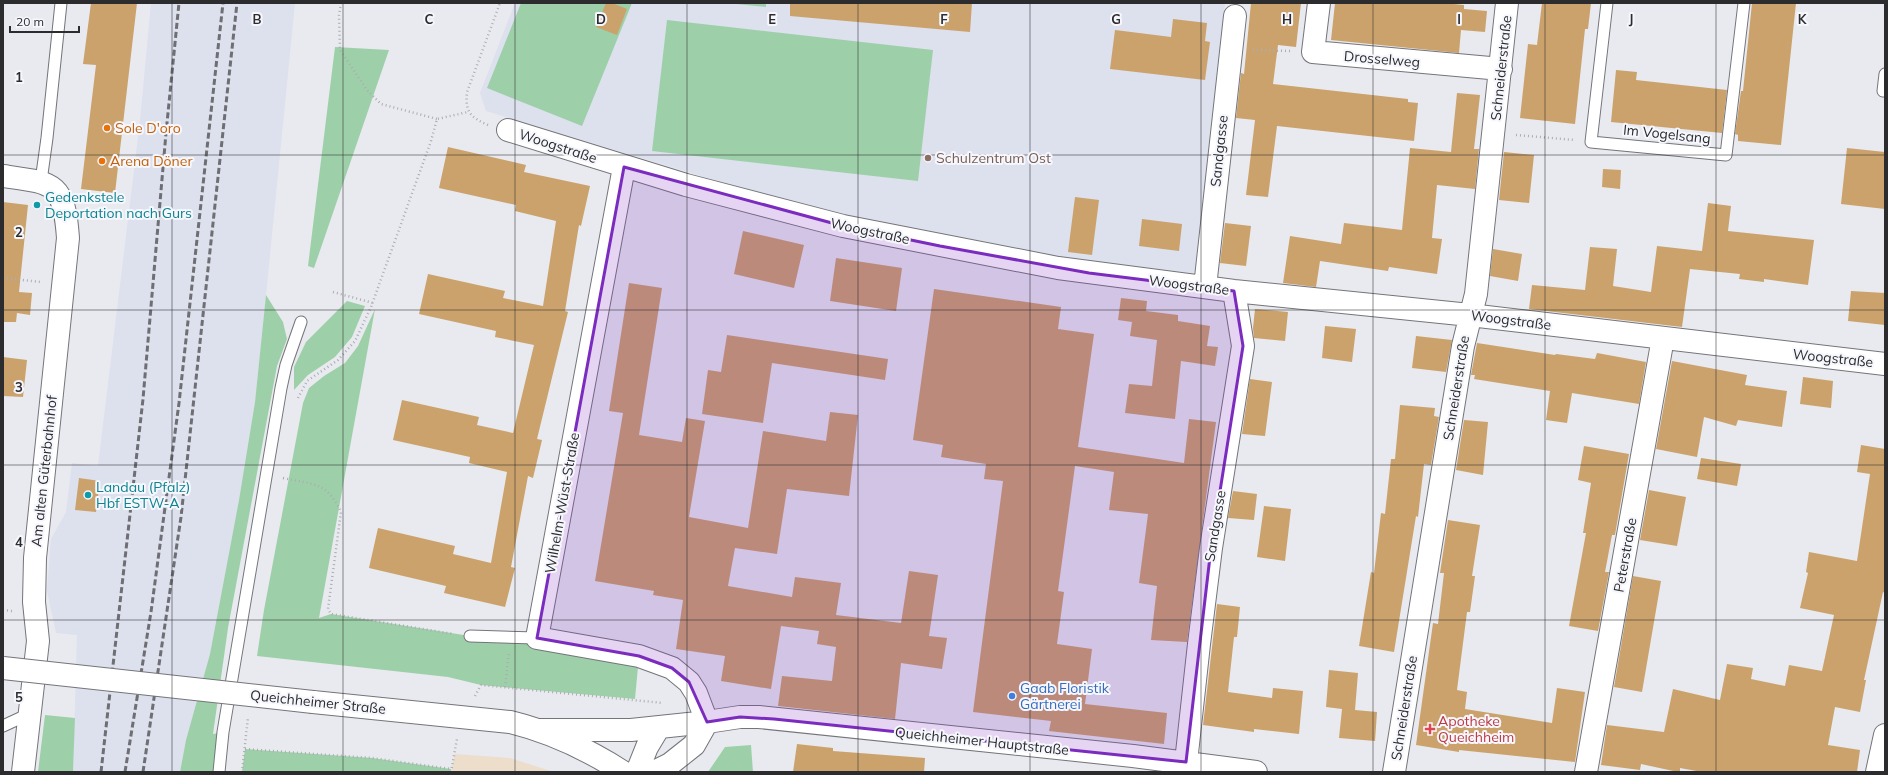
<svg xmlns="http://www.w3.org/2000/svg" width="1888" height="775" viewBox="0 0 1888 775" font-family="Mulish,sans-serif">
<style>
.commercial{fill:#edddcb}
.built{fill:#dde0ed}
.green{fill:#9dd0a9}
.building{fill:#cba26b}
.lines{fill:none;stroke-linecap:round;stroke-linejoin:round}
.lane-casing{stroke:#74757a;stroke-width:13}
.street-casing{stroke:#74757a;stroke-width:24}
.secondary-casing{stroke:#74757a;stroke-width:24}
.path{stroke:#abadb1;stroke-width:2.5;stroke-dasharray:1 3;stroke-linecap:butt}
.lane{stroke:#fff;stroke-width:11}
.street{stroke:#fff;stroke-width:22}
.secondary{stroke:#fff;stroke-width:22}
.rail{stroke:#6e6f72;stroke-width:3;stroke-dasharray:6 3;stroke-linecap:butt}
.secondary-bridge-casing{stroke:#74757a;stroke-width:24;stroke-linecap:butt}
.secondary-bridge{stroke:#fff;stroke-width:22}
.marked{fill:#7b2cbf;fill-opacity:0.2;stroke:#7b2cbf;stroke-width:3;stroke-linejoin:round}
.grid{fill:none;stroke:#2c2c2f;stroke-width:1;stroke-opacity:0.55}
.food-dot{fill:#e8710a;stroke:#f6f7fd;stroke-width:1.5}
.education-dot{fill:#8d6e63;stroke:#f6f7fd;stroke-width:1.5}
.culture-dot{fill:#0f9aa8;stroke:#f6f7fd;stroke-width:1.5}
.shop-dot{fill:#3f7fe0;stroke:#f6f7fd;stroke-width:1.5}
.health-dot{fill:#e0444e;stroke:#f6f7fd;stroke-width:1.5}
.labels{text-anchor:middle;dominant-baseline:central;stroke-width:4;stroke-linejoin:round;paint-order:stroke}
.street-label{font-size:14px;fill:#2c2c2f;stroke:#f6f7fd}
.food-label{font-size:14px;fill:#c56008;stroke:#f6f7fd;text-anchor:start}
.education-label{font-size:14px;fill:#785e54;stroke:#f6f7fd;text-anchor:start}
.culture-label{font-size:14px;fill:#0d838f;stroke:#f6f7fd;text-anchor:start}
.shop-label{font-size:14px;fill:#366cbe;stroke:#f6f7fd;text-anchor:start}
.health-label{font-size:14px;fill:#be3a42;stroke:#f6f7fd;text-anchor:start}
.grid-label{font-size:13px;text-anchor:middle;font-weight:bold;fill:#2c2c2f;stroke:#f6f7fd;stroke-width:4;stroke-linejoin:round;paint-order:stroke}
</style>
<rect width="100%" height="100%" fill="#e8eaef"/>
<path class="commercial" d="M455 754 510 758 554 772H451Z"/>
<path class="built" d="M151 3H295L266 295 255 402 239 500 210 654 186 740 180 772H73L77 635 56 633 47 591 51 539 66 512 72 463 98 466 140 121Z
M515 3H1225L1205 263 1188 277 949 243 800 206 486 111 480 93Z"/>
<path class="green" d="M521 3H632L582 126 487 88Z
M726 3H766V7Z
M667 20 933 50 918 181 652 151Z
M335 47 389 50 314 268 308 266Z
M266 295 283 322 287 339 277 366 228 628 213 734 223 732 219 772H180L186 740 210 654 239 500 255 402Z
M347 301 365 306 352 337 335 357 308 375 294 390V367L306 342Z
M375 309 319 618 331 614 470 636 639 656 635 699 481 685 448 677 257 656 264 610 303 403 309 388 324 376 345 363 358 346Z
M45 715 75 718 73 772H38Z
M751 745 753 772H708L725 747Z
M245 749 372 758 451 769V772H242Z"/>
<path class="building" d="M91 3H137L115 193 81 189 96 65 83 64Z
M606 3H612L627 9 617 35 596 27Z
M790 3H972L970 32 790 16Z
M1251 3H1301L1296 47 1278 45 1273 84 1408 99V102L1418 103 1414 141 1277 126 1268 197 1246 195 1255 120 1236 118 1241 73 1244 74Z
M1335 3H1444L1464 5V9L1487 11 1485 32 1461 30 1459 53 1331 40Z
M1542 3H1591L1588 29H1585L1575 124 1520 118 1528 44 1537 45Z
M1752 3H1796L1781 145 1738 141V135L1735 134 1741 91H1743Z
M1173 19 1207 23 1205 41 1210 42 1205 80 1110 69 1115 30 1171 37Z
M1616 70 1637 72 1636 80 1727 90 1722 133 1611 122Z
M1457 93 1480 95 1474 149H1479L1475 189 1437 185 1432 238 1442 239 1437 274 1389 267 1388 271 1320 261 1316 287 1283 283 1290 236 1341 244 1344 223 1402 230 1410 148 1451 152Z
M448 147 526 165 524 172 590 186 581 226 579 225 565 311 568 312 537 439 542 440 533 478 528 476 511 567 515 568 505 607 444 593 446 586 369 568 378 528 455 546 453 554 491 563 507 472 469 463 470 457 393 440 402 400 479 417 477 425 513 433 534 345 495 337 496 331 419 314 428 274 505 291 503 298 543 306 556 221 515 211 516 205 439 188Z
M1847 148 1885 152V209L1841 204Z
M1504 152 1534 155 1529 203 1499 200Z
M1603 169 1621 170 1620 189 1602 187Z
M1075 197 1099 200 1092 255 1068 252Z
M3 202 28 205 19 292 32 293 30 315 17 313 16 322H3Z
M1708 203 1731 206 1728 231 1814 240 1808 285 1764 279V282L1739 279 1740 274 1690 269 1682 327 1529 309 1532 285 1585 290 1590 247 1617 249 1613 286 1651 292 1657 246 1702 251Z
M1142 219 1182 224 1179 251 1139 246Z
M1225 223 1251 226 1246 266 1220 263Z
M743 231 804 245 794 288 734 274Z
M1493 249 1522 254 1518 281 1490 276Z
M836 258 902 268 896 311 830 301Z
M629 283 662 288 639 435 682 442 686 418 705 421 689 517 748 528 763 431 826 441 830 412 858 415 849 496 787 489 777 554 735 548 728 586 792 597 795 577 841 583 836 615 901 623 909 571 938 575 929 636 947 638 942 669 901 663 895 719 778 706 782 676 832 681 836 647 817 644 819 631 781 626 771 689 721 681 725 656 676 649 683 600 653 595 654 591 595 581 623 413 609 411Z
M934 289 1061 307 1058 329 1094 334 1078 447 1184 463 1189 419 1216 422 1187 642 1151 640 1157 586 1139 583 1148 514 1109 510 1114 472 1075 466 1058 591 1064 592 1057 644 1092 649 1085 704 1167 713 1164 744 1049 731 1051 721 973 712 1003 481 984 479 986 464 941 457 943 445 913 440Z
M1851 291 1885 293V325L1848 321Z
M1121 298 1147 301 1146 311 1178 315V321L1210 326 1207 346 1218 347 1215 366 1181 361 1175 419 1125 413 1129 384 1152 386 1157 340 1130 336 1132 322 1118 320Z
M1255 309 1288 312 1285 341 1254 338 1253 328Z
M1325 326 1356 329 1352 362 1322 358Z
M727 335 888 359 885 380 772 363 763 423 702 414 708 370 721 372Z
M1416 336 1452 340 1446 372 1412 368Z
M1477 343 1555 355 1556 354 1595 359 1597 353 1646 362 1639 404 1572 393 1567 423 1546 420 1550 391 1474 379 1475 375H1471Z
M3 357 27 360 23 397 3 396Z
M1672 361 1747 375 1745 385 1787 391 1782 427 1738 420 1736 426 1704 417 1697 457 1656 449Z
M1803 377 1833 381 1831 408 1800 404Z
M1250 379 1272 382 1265 436 1242 434Z
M1400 405 1435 408 1434 416 1439 417 1431 465 1424 464 1418 517 1416 516 1394 652 1359 646 1371 572 1374 573 1381 513 1385 514 1391 459H1395Z
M1464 420 1488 422 1483 475 1456 470Z
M1861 445 1885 449V593L1883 592 1864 680H1866L1860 712 1835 707 1828 745 1860 750 1857 772H1702L1680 768V772H1678L1641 764 1640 770 1601 765 1607 725 1664 732 1673 689 1720 700 1727 664 1753 668 1751 679 1785 686 1789 665 1822 671 1834 615 1800 608 1808 573 1806 572 1809 552 1857 561 1870 474 1857 472Z
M1584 446 1629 454 1615 535H1612L1605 572H1609L1598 631 1569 626 1586 533H1583L1591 483 1578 480Z
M1701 458 1741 464 1737 486 1697 479Z
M79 478 100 481 96 512 75 510Z
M1649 490 1686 497 1677 546 1640 540Z
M1233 491 1257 494 1254 520 1228 518Z
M1264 506 1291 509 1285 561 1257 557Z
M1448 520 1480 525 1472 576H1475L1470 612H1467L1457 690 1467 692 1465 709 1552 723 1557 688 1585 692 1575 762 1459 750V752L1416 745 1433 623 1438 624 1444 573H1440Z
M1633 576 1661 581 1642 692 1614 687Z
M1217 604 1240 607 1237 637H1234L1228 692 1272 698 1273 688 1303 691 1299 734 1254 729V732L1203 725Z
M1329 670 1358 673 1355 710 1377 712 1375 741 1339 738 1342 709 1326 707Z
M797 744 833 748V751L925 758 924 772H793Z"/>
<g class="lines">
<g class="lane-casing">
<path id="lane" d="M1607 3 1591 142 1726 155 1744 3
M1885 74 1883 91H1885
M41 181 47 138 61 3
M470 636 537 638
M3 726 29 714
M219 772 223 732 281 388 286 365 301 322"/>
</g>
<g class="street-casing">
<path id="street" d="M1319 3 1313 52 1501 69
M508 130 686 185 843 226 1058 268 1234 291 1470 315 1885 364
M624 167 537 638 639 656 672 668 689 682 696 693 707 722
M3 176C54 183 64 182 68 238L35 558 34 602 38 641 23 772
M1205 287 1235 16
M540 730H631L707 722 740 717H759L1133 756 1256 772
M1186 762 1199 644 1211 548 1243 346 1234 291
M637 772 647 747 659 727
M654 772 670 764 694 745 707 722
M1394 772 1463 346 1476 294 1507 3
M1586 772 1663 338
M1877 772 1885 735"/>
</g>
<g class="secondary-casing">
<path id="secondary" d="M313 702 510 722C551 732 587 749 623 772"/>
</g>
<path class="path" d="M341 3 339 15 340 50 367 90 381 104 437 119
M1253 50 1290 51
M488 125C470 117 465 112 467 92L500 3
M1516 135 1575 140
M3 278 41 282
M333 292 373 303
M298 398 307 381 338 360 355 341 371 307 431 141 437 119 468 112
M283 478C314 485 326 481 341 512L328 609 331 614 454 634
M3 610 12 611
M505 687 509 653
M475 696 481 685 663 703
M245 749 372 758 451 769
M242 772 248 717
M451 772 457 739"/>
<use href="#lane" class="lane"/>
<use href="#street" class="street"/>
<use href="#secondary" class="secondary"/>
<path class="rail" d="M101 772 143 399 166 133 179 3
M125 772 151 612 179 403 223 3
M143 772 181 517 237 3"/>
<g class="secondary-bridge-casing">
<path id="secondary-bridge" d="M3 668 313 702"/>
</g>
<use href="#secondary-bridge" class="secondary-bridge"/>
</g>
<path class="marked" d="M624 167 843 226 940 246 1089 273 1234 291 1243 346 1211 548 1186 762 774 719 740 717 707 722 689 682 672 668 639 656 537 638Z"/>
<path class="grid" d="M172 3V772M343 3V772M515 3V772M687 3V772M858 3V772M1030 3V772M1201 3V772M1373 3V772M1545 3V772M1716 3V772M3 155H1885M3 310H1885M3 465H1885M3 620H1885"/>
<g class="food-dot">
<circle cx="107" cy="128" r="4"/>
<circle cx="102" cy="161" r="4"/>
</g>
<circle class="education-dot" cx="928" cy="158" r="4"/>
<g class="culture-dot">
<circle cx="37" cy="205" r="4"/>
<circle cx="88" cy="495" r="4"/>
</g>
<circle class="shop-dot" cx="1012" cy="696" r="4"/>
<path class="health-dot" d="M1428 723h4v4h4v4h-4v4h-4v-4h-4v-4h4z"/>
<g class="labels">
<g class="street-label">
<text transform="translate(1382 59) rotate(5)">Drosselweg</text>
<text transform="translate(1501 68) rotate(-84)">Schneiderstraße</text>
<text transform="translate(1667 134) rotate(6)">Im Vogelsang</text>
<text transform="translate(558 146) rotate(18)">Woogstraße</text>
<text transform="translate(1219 151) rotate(-84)">Sandgasse</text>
<text transform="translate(870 231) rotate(12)">Woogstraße</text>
<text transform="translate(1189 285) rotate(7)">Woogstraße</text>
<text transform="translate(1511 320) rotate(7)">Woogstraße</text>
<text transform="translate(1833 358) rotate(6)">Woogstraße</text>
<text transform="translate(1456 388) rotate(-81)">Schneiderstraße</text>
<text transform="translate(44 471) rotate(-84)">Am alten Güterbahnhof</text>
<text transform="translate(562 503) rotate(-80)">Wilhelm-Wüst-Straße</text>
<text transform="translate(1215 526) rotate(-81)">Sandgasse</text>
<text transform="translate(1625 555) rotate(-80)">Peterstraße</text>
<text transform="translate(318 702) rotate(6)">Queichheimer Straße</text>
<text transform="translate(1404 708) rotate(-81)">Schneiderstraße</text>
<text transform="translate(982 741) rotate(6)">Queichheimer Hauptstraße</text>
</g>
<g class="food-label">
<text x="115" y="128">Sole D'oro</text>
<text x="110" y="161">Arena Döner</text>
</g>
<g class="education-label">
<text x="936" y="158">Schulzentrum Ost</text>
</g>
<g class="culture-label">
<text x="45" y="197">Gedenkstele<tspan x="45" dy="16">Deportation nach Gurs</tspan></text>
<text x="96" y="487">Landau (Pfalz)<tspan x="96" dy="16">Hbf ESTW-A</tspan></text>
</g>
<g class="shop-label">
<text x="1020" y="688">Gaab Floristik<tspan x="1020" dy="16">Gärtnerei</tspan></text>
</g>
<g class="health-label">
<text x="1438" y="721">Apotheke<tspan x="1438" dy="16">Queichheim</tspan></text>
</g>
</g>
<g class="grid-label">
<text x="257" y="24">B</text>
<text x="429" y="24">C</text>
<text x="601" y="24">D</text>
<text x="772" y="24">E</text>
<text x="944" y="24">F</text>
<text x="1116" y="24">G</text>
<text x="1287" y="24">H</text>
<text x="1459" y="24">I</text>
<text x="1631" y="24">J</text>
<text x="1802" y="24">K</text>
<text x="19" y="82">1</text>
<text x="19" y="237">2</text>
<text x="19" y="392">3</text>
<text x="19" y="547">4</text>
<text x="19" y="702">5</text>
</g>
<rect width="1888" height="775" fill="none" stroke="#2c2c2f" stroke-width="8"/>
<path d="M10 26v6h69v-6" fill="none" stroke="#2c2c2f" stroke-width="2"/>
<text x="16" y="26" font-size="12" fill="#2c2c2f" stroke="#f6f7fd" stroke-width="3" paint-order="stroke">20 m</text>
</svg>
